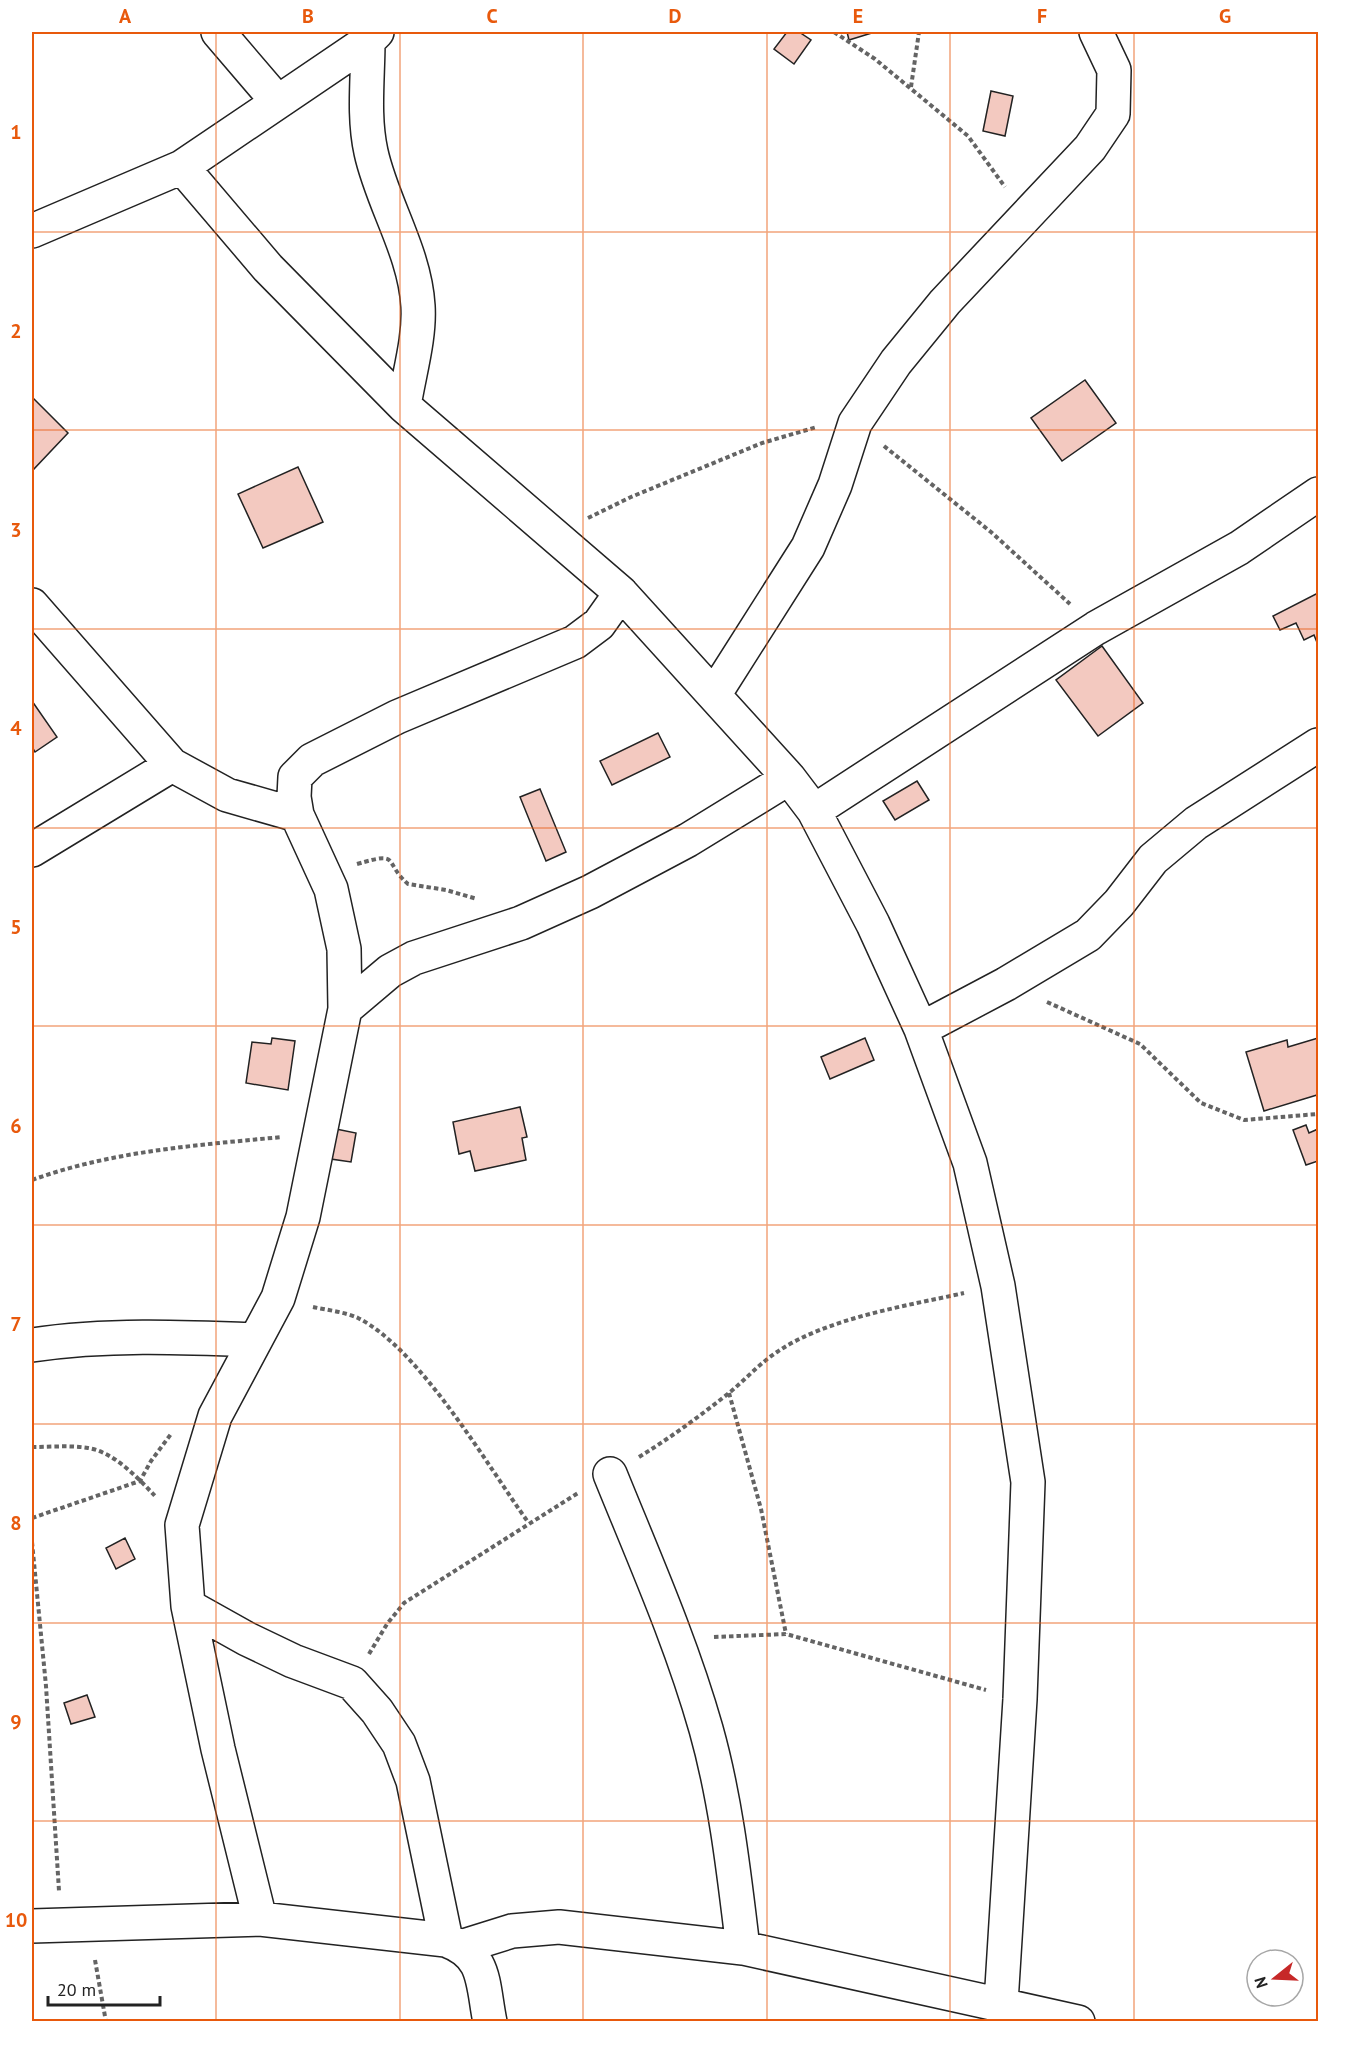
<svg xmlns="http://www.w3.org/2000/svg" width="1350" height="2053" viewBox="0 0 1350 2053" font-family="'PT Sans',sans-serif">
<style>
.building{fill:#f3c9c0;stroke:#222;stroke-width:1.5}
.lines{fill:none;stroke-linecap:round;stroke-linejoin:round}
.street-casing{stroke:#222;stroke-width:36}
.path{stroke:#646464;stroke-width:4;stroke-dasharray:4.5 3;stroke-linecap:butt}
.street{stroke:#fff;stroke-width:33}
.grid{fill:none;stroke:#e8590c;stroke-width:1.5;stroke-opacity:0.55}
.neatline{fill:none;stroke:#e8590c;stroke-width:2}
.grid-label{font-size:20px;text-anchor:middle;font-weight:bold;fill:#e8590c}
</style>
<rect width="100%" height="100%" fill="#fff"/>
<path class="building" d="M787 32H799L811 40 794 64 774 49Z
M847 32H875L849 40Z
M991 91 1013 96 1005 136 983 131Z
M1085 380 1116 423 1062 461 1031 418Z
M32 397 68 433 32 471Z
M298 467 323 522 263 548 238 494Z
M1318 593V645L1314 635 1304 640 1296 623 1280 630 1273 616Z
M1102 646 1143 703 1098 736 1056 680Z
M32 701 57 737 35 752 32 747Z
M658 733 670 757 612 785 600 761Z
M917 781 929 800 895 820 883 801Z
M540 789 566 852 546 861 520 797Z
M272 1038 295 1041 288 1090 246 1083 252 1042 271 1044Z
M865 1038 874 1060 830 1079 821 1057Z
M1318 1038V1099L1317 1095 1264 1111 1246 1052 1287 1040 1288 1047Z
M520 1107 527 1137 522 1138 526 1160 475 1171 470 1151 459 1154 453 1122Z
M1306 1125 1309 1133 1318 1129V1161L1306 1165 1293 1130Z
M336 1129 356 1133 351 1162 331 1159Z
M125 1538 135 1559 116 1569 106 1548Z
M87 1695 95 1717 71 1724 64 1703Z"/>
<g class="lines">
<g class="street-casing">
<path id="street" d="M218 32 277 101
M368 41C368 77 363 116 371 152 382 203 415 252 418 306 420 338 409 374 404 406
M182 167 268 268 404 406 621 593 789 778 814 811 873 924 921 1029 970 1163 998 1286 1028 1482 1020 1699 1001 2003
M32 231 182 167 368 41 377 32
M32 605 172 765 227 795 297 815
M714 695 808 547 835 485 855 423 896 362 945 302 1090 148 1113 114 1114 70 1096 32
M814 811 1096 628 1239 548 1318 494
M32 850 172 765
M345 1009 390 971 414 958 521 923 590 892 688 840 789 778
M921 1029 1006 984 1088 935 1119 903 1153 859 1196 823 1318 745
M32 1345C106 1334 180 1337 255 1340
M610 1474C644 1558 681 1641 706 1729 726 1800 734 1874 743 1948
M188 1606 247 1639 293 1661 352 1683 377 1711 399 1744 413 1781 446 1940
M260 1919 218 1749 188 1606 182 1525 215 1416 278 1298 303 1217 345 1009 344 949 331 889 297 815 294 797 295 777 312 760 397 717 575 642 599 624 621 593
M32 1926 260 1919 446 1940C487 1955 482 1983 490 2022
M464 1946 512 1931 559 1927 743 1948 1078 2022"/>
</g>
<path class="path" d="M834 32 875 59 968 136 1005 187
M911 87 919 32
M884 446 991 532 1070 604
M588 518 631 497 762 443 817 427
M357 864C402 851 382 861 408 884L446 890 477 899
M1047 1002 1140 1044 1201 1103 1244 1120 1318 1114
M32 1180C112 1151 198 1145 282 1137
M313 1307C327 1310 345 1312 358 1318 420 1349 487 1465 528 1522
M729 1393 761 1509 786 1634
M32 1447C50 1447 70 1445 88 1448 114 1452 138 1478 155 1496
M639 1457C670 1438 700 1416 729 1393 745 1380 760 1363 777 1352 827 1318 906 1306 964 1293
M32 1518 140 1481 151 1461 171 1434
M32 1542 46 1686 59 1891
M714 1637 786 1634 986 1690
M369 1654 387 1624 404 1603 578 1493
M95 1960 106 2022"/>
<use href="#street" class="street"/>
</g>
<path class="grid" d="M216 32V2022M400 32V2022M583 32V2022M767 32V2022M950 32V2022M1134 32V2022M32 232H1318M32 430H1318M32 629H1318M32 828H1318M32 1026H1318M32 1225H1318M32 1424H1318M32 1623H1318M32 1821H1318"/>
<rect width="1350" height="2053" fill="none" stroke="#ffffff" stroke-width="66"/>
<g transform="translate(1275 1978) rotate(252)"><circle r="28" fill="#ffffff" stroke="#a7a7a7" stroke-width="1.5"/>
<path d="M0-4.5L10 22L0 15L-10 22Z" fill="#c62828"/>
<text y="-9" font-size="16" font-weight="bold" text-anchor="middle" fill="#222222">N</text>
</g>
<path d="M48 1996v9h112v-9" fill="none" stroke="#222222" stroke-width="3"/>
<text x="57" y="1996" font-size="18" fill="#222222" stroke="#ffffff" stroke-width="4.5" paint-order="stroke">20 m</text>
<rect x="33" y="33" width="1284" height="1987" class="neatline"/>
<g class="grid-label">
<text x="125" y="23">A</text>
<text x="308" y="23">B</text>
<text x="492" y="23">C</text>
<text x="675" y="23">D</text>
<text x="858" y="23">E</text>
<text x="1042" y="23">F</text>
<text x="1225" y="23">G</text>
<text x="16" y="139">1</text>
<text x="16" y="338">2</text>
<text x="16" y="537">3</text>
<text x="16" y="735">4</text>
<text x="16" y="934">5</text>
<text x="16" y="1133">6</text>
<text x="16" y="1331">7</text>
<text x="16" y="1530">8</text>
<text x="16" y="1729">9</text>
<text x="16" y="1927">10</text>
</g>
</svg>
